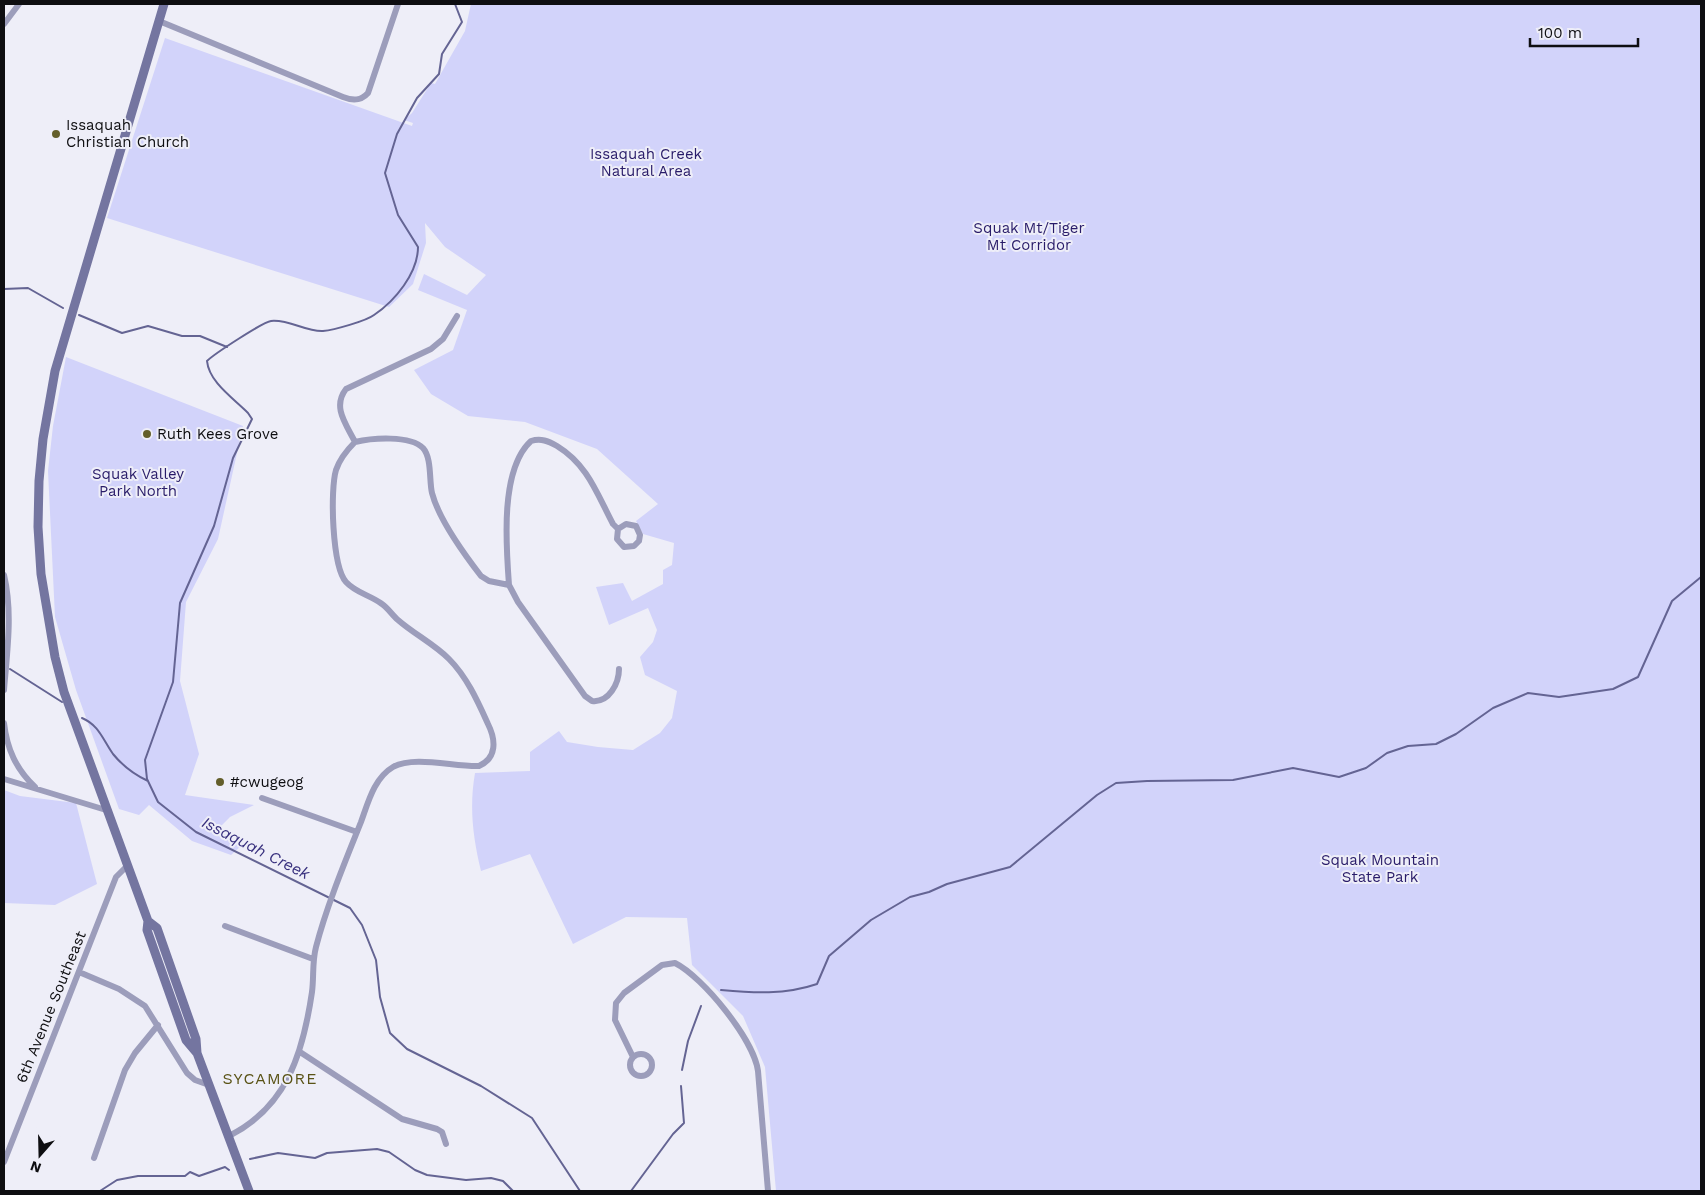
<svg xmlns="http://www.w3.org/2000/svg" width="1705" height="1195" viewBox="0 0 1705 1195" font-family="'Work Sans',sans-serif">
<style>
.green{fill:#d2d3fa}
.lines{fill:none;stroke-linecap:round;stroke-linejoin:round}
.stream{stroke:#646493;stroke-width:2}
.street{stroke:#9c9dbb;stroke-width:6}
.secondary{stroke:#7475a0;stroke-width:9}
.poi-dot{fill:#635e2a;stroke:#eeeef8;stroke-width:2}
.labels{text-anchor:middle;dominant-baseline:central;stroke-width:4;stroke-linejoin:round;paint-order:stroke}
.poi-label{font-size:15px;fill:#0e0e11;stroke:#eeeef8;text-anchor:start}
.park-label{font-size:15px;fill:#291c69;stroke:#eeeef8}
.street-label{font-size:15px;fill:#0e0e11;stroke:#eeeef8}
.water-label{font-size:16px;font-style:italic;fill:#38307e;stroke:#eeeef8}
.neighbourhood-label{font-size:16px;letter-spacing:1px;fill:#5a5316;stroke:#eeeef8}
</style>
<rect width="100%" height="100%" fill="#eeeef8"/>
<path class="green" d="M471 4H1701V1191H776L765 1067 743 1016 692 965 687 918 626 917 573 944 530 854 481 871C473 838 469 807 475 773L530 771V752L559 731 567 742 598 747 633 750 660 733 672 718 677 691 645 675 640 657 653 642 657 630 648 608 609 625 596 587 623 583 632 601 663 584V570L672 565 674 543 643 534 636 521 658 504 597 449 525 422 468 416 431 394 414 370 453 350 467 310 418 290 424 274 467 295 486 275 445 247 425 223 426 243 413 284 389 307 107 218 165 38 412 126 413 123 404 120 412 113 431 83 435 84 465 31Z
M66 357 243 426 218 539 186 602 180 681 199 754 185 795 254 805 230 817 218 829 241 846 231 855 192 841 149 805 139 815 119 809 76 690 55 617 48 471 53 426Z
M4 790 20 796 76 803 97 884 55 905 4 903Z"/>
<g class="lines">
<path class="stream" d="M455 4 462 22 442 54 439 74 417 98 397 134 385 173 398 215 418 247C418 273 395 301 374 315 366 321 334 330 323 331 306 332 289 319 271 321 263 322 214 354 207 361 209 382 233 398 248 413L252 419 233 458 214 526 180 603 173 682 145 760 147 779 158 802 196 832 350 908 362 925 376 960 380 997 390 1033 407 1049 481 1086 532 1118 580 1191
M4 289 28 288 63 308
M79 315 122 333 148 326 182 336H200L227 347
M10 669 62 702
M82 718C99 725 103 740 113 754 122 765 135 775 148 781
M721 990C753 993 785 995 817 984L829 956 871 920 910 897 929 892 947 884 1010 867 1097 795 1116 783 1147 781 1233 780 1293 768 1339 777 1366 768 1387 753 1408 746 1436 744 1456 734 1493 708 1528 693 1559 697 1613 689 1638 677 1672 601 1701 577
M682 1070 688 1041 701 1006
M250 1159 278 1153 315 1158 327 1153 377 1149 389 1152 415 1170 427 1175 466 1180 491 1178 503 1181 513 1191
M100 1191 117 1180 138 1176H185L190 1172 199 1176 225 1167 229 1170
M631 1191 673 1134 684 1123 681 1086"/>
<path class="street" d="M159 21 343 97C353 101 361 101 368 93L398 4
M4 24 19 4
M355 442C372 438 410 435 423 448 432 458 429 481 432 493 439 520 464 554 481 576L489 581 509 585 518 602 585 696 592 701C609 703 619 683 619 669
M355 442C346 424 332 407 346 389L431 349 443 339 457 316
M4 575C13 613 7 652 4 690
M509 585C506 545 500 469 531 441 541 438 548 441 557 446 588 465 597 494 613 524L618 529 626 524 636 526 640 535 639 541 634 546 624 547 617 539 618 529
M4 723C7 749 16 769 35 787
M4 779 106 810
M262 798 357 832
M225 926 313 959
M79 972 119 989 145 1006 187 1073 195 1080 209 1085
M300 1052 402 1119 437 1129 442 1132 446 1144
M630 1065a11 11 0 1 1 22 0a11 11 0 1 1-22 0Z
M633 1057 615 1020 616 1003 624 993 662 965 675 963C703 977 754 1040 758 1071L768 1191
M229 1136C287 1107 303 1053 312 992 314 977 312 962 316 947 327 905 345 862 361 822 368 803 374 778 393 767 414 755 454 767 479 766 497 758 496 740 488 724 478 702 467 677 449 659 434 644 414 634 398 620 392 615 388 608 382 604 370 595 356 593 346 582 332 566 330 490 336 470 340 458 347 450 355 442
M94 1158 125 1070 135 1053 158 1025
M4 1162 116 877 127 866"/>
<path class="secondary" d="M164 4 55 371 43 439 39 481 38 527 41 574 55 657 64 692 148 921 147 930 186 1040 197 1053
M148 921 157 928 196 1039 197 1053 249 1191"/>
</g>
<g class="poi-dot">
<circle cx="56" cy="134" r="5"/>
<circle cx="147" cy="434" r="5"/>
<circle cx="220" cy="782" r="5"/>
</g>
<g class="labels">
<g class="poi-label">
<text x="66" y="125">Issaquah<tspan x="66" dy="17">Christian Church</tspan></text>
<text x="157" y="434">Ruth Kees Grove</text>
<text x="230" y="782">#cwugeog</text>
</g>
<g class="park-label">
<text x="646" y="154">Issaquah Creek<tspan x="646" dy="17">Natural Area</tspan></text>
<text x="1029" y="228">Squak Mt/Tiger<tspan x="1029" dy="17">Mt Corridor</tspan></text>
<text x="138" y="474">Squak Valley<tspan x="138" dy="17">Park North</tspan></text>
<text x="1380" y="860">Squak Mountain<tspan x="1380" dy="17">State Park</tspan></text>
</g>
<g class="street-label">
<text transform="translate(51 1007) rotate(-68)">6th Avenue Southeast</text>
</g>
<g class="water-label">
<text transform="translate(256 848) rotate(27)">Issaquah Creek</text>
</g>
<g class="neighbourhood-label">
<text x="270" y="1078">SYCAMORE</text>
</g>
</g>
<rect width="1705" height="1195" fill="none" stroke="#0e0e11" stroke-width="10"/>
<g transform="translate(40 1155) rotate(200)" stroke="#eeeef8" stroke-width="4" paint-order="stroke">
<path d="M0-4L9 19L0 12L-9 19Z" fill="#0e0e11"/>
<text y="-8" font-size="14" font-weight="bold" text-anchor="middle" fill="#0e0e11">N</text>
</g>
<path d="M1530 38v8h108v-8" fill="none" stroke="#0e0e11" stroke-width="2.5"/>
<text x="1538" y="38" font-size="15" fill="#0e0e11" stroke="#eeeef8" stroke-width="4" paint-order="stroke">100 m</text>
</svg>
